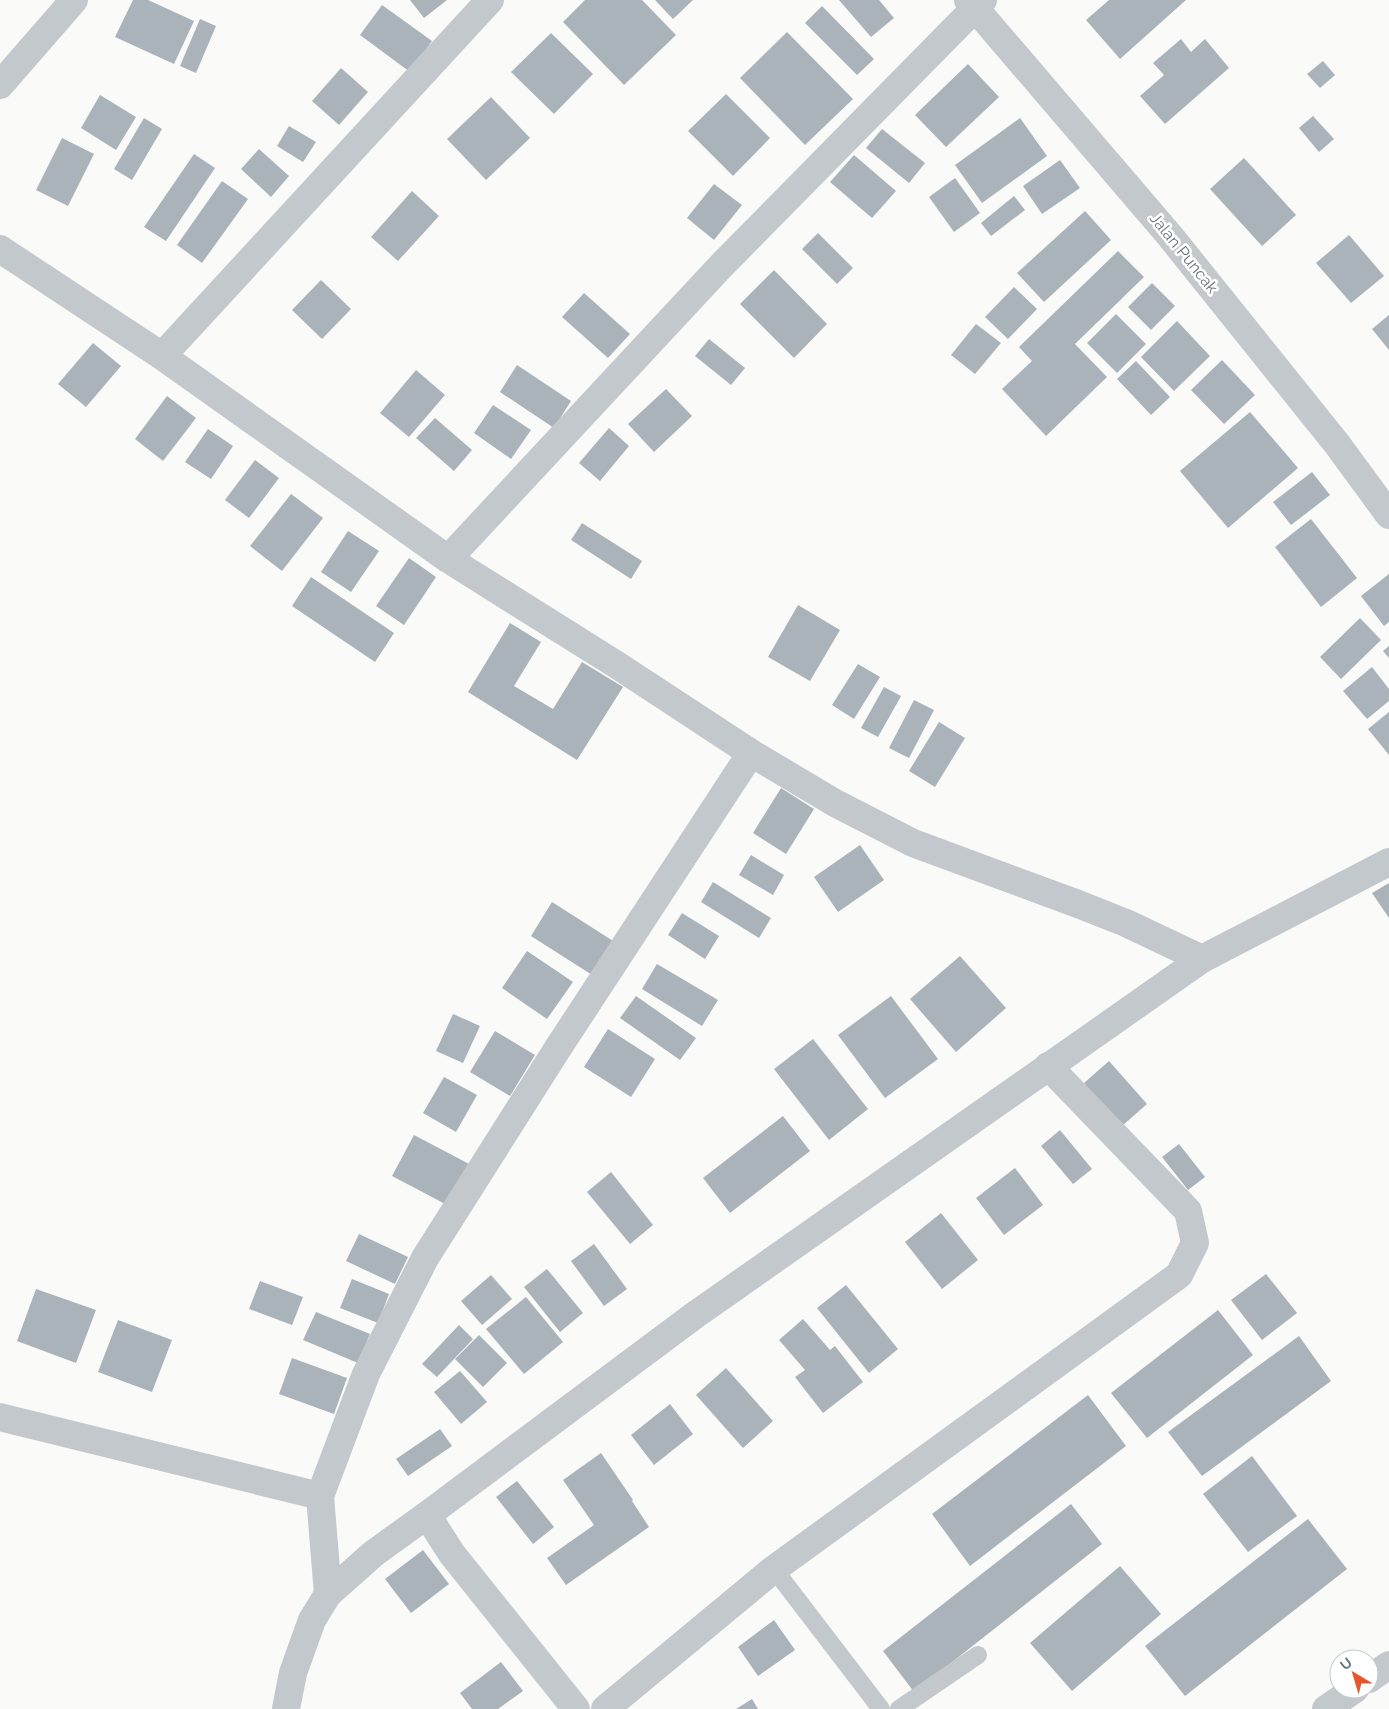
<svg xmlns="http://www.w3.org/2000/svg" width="1389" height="1709" viewBox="0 0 1389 1709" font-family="Raleway,sans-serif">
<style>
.building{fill:#aab3b9}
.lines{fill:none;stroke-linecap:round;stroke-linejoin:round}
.service{stroke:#c3c8cc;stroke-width:18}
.minor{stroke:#c3c8cc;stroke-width:28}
.tertiary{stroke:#c3c8cc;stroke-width:28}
.labels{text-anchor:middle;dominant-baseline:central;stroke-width:5;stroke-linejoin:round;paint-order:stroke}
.street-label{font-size:16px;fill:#657683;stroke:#fff}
</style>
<rect width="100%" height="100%" fill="#fafaf8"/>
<path class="building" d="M133 0H148L194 21 174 64 115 37Z
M410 0H447L424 18Z
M585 0H642L676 35 624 85 563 22Z
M655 0H693L673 19Z
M839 0H879L894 18 871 37Z
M1109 0H1186L1120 59 1086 20Z
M382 5 432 41 410 72 360 35Z
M822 6 874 59 857 75 805 23Z
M200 19 216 26 196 73 180 66Z
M787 32 853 99 805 145 740 78Z
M551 33 593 74 554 114 511 72Z
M1181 39 1191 52 1205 39 1229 68 1165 124 1140 96 1164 75 1153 63Z
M1323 61 1335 75 1320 88 1307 74Z
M968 64 999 97 946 147 915 115Z
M341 68 368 92 339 125 312 101Z
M726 94 770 138 733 176 688 131Z
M100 95 136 117 116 150 81 128Z
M491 97 530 138 486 180 447 139Z
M1313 116 1334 139 1319 152 1299 128Z
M144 118 162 129 132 180 114 169Z
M1020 118 1047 156 982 203 955 165Z
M289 126 316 142 303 162 277 146Z
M882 129 925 163 909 183 866 148Z
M62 138 94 154 68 206 36 190Z
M259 149 289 176 271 197 241 169Z
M194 154 215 168 166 241 144 227Z
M854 155 896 191 872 218 830 182Z
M1244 158 1296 215 1262 246 1210 189Z
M1060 160 1080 188 1042 214 1023 186Z
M955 178 980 213 954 232 929 197Z
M222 181 248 199 202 263 177 245Z
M714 184 742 205 714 240 687 218Z
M412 191 439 216 398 261 371 237Z
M1014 196 1025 210 991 236 981 223Z
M1085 211 1111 240 1044 302 1017 273Z
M818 233 853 268 837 284 802 249Z
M1349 235 1384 276 1351 303 1316 263Z
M1118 251 1144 277 1075 344 1107 377 1046 436 1002 389 1032 361 1019 347Z
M774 270 827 324 794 358 740 304Z
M321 280 351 309 322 339 292 310Z
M1152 283 1175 306 1151 330 1128 307Z
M1014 287 1037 309 1008 339 985 317Z
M584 293 630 334 608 358 562 317Z
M1116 314 1146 344 1117 373 1087 343Z
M1389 315V350L1372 329Z
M1177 321 1210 356 1174 391 1141 357Z
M976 324 1001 343 975 374 951 355Z
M709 339 745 368 731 385 695 356Z
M93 343 121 366 86 407 58 384Z
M1222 360 1255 395 1224 424 1191 390Z
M1136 361 1170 397 1151 415 1117 379Z
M517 365 571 401 554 428 500 392Z
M416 370 445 395 409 437 380 413Z
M666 389 692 416 654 452 628 424Z
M167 396 196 418 163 461 135 439Z
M493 405 531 430 511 459 474 433Z
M1250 412 1298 468 1228 528 1180 471Z
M435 418 472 450 454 471 416 438Z
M609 428 629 446 600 481 579 463Z
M208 429 233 446 211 479 185 462Z
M255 460 279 478 249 518 225 500Z
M1312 472 1330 495 1291 525 1273 502Z
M291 494 323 518 282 571 250 546Z
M1311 519 1357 578 1321 607 1275 547Z
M582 523 642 561 631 579 571 540Z
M348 531 379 551 351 592 321 572Z
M409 558 436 577 404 625 376 606Z
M1389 574V622L1384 626 1361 596Z
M311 577 394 633 375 662 292 606Z
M798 605 840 630 810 681 768 657Z
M1360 618 1381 640 1341 679 1320 657Z
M510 623 541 642 514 686 553 709 582 662 623 687 577 760 468 692Z
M1389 646V658L1383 651Z
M858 664 880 677 854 719 832 705Z
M1372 667 1389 689V701L1367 719 1343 691Z
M884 687 901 696 878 737 861 728Z
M914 700 934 710 909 758 889 748Z
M1389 712V755L1368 729Z
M939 722 965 738 935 787 909 771Z
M781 788 814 809 786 854 753 833Z
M860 845 884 880 838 912 814 877Z
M751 855 784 875 773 895 739 875Z
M713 882 771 918 759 938 701 902Z
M1389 883V918L1372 893Z
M552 902 621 946 600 980 531 936Z
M682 913 719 936 705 959 668 935Z
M527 951 573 982 547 1019 502 988Z
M960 956 1006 1008 956 1052 910 999Z
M657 964 718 1000 702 1026 642 989Z
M636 996 696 1038 680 1060 620 1018Z
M891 996 938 1059 885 1098 838 1035Z
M453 1014 480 1026 463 1063 436 1051Z
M608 1029 655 1059 631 1097 584 1067Z
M495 1031 535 1055 510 1096 470 1072Z
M813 1039 868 1109 829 1140 774 1069Z
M1109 1061 1147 1104 1122 1126 1084 1083Z
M444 1077 477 1095 456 1132 423 1113Z
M783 1116 810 1151 730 1213 703 1178Z
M1060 1130 1092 1169 1073 1184 1041 1146Z
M414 1135 471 1165 449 1206 392 1176Z
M1179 1144 1205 1177 1188 1190 1162 1157Z
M1015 1168 1043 1205 1004 1235 976 1198Z
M611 1172 653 1225 630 1244 587 1192Z
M941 1213 978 1260 942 1289 905 1242Z
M359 1234 408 1257 395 1284 346 1261Z
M594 1244 627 1289 604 1306 571 1261Z
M547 1269 583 1313 560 1332 524 1287Z
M1266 1274 1297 1313 1262 1340 1231 1300Z
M491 1275 512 1299 482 1325 461 1301Z
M352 1279 389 1294 378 1323 340 1308Z
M260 1281 303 1297 292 1325 249 1309Z
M846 1285 898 1349 869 1373 817 1308Z
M36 1289 96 1310 76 1363 17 1341Z
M526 1297 563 1342 524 1374 486 1329Z
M1218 1310 1253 1355 1147 1438 1111 1393Z
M316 1312 370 1334 358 1363 303 1340Z
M803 1319 830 1350 835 1346 863 1382 823 1413 795 1377 805 1370 779 1340Z
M118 1320 172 1340 152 1392 98 1372Z
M459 1325 473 1339 437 1377 422 1364Z
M479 1335 507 1363 483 1387 455 1359Z
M1299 1336 1331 1381 1202 1476 1168 1432Z
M292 1358 347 1378 334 1414 279 1394Z
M726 1368 773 1421 743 1448 696 1395Z
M460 1371 487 1402 461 1424 434 1392Z
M1088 1395 1126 1446 970 1566 932 1514Z
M670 1404 693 1434 654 1465 631 1435Z
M440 1429 452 1446 408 1476 396 1459Z
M601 1453 633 1500 632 1501 649 1527 566 1585 547 1558 594 1525 563 1480Z
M1252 1456 1297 1516 1248 1552 1203 1494Z
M517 1481 554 1527 533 1544 496 1497Z
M1071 1504 1102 1544 914 1692 883 1651Z
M1308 1519 1347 1569 1185 1696 1145 1646Z
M423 1550 449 1584 411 1613 385 1579Z
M1120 1566 1161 1614 1072 1691 1030 1643Z
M774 1620 795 1650 758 1676 738 1647Z
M501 1662 523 1691 498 1709H472L460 1693Z
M752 1699 758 1709H736Z"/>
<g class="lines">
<path class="service" d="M774 1569 881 1709
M899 1709 978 1655"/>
<path class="minor" d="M0 85 74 0
M0 249 162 356 448 559 617 665 751 753 835 803 913 843 1078 904 1126 923 1202 959
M162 356 490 0
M448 559 720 267 983 0
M0 1417 320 1496
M427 1515 452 1554 576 1709
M328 1594 320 1496 366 1374 425 1258 558 1048 751 753
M1369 1679 1389 1665
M605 1709 774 1569 1179 1275 1195 1243 1188 1211 1048 1066
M1326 1709 1355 1689"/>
<path class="tertiary" d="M968 0 1170 236 1337 444 1389 515
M286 1709 293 1673 312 1620 328 1594 373 1554 427 1515 695 1315 1202 959 1389 862"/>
</g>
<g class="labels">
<g class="street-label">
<text transform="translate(1184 253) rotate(51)">Jalan Puncak</text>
</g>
</g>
<g transform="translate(1354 1674) rotate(322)"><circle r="24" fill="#ffffff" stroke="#c1c8cd"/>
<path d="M0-4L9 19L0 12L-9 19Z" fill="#e4572e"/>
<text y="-8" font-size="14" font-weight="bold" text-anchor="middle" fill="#657683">U</text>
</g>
</svg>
